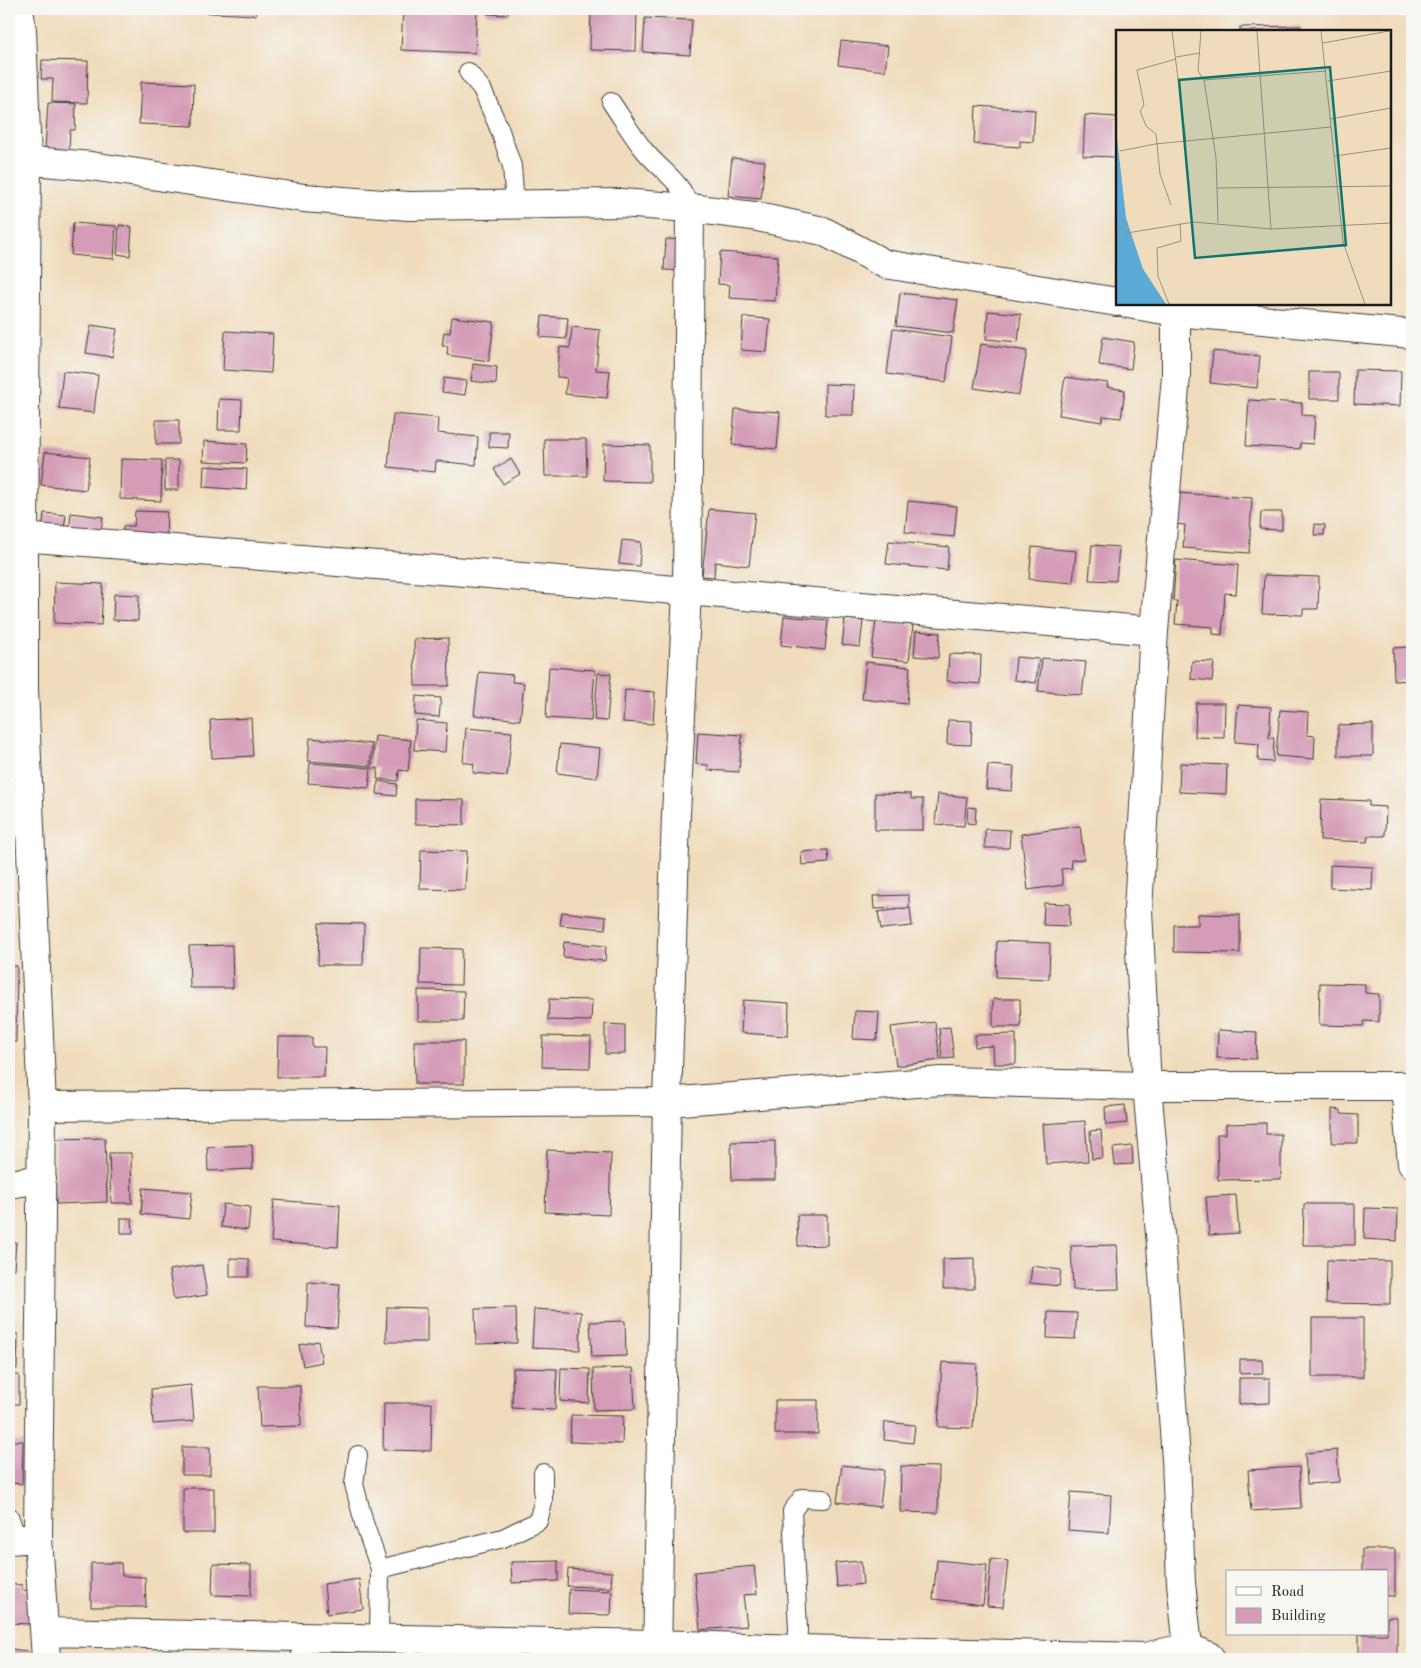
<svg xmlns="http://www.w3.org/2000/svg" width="1421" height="1668" viewBox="0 0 1421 1668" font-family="'Old Standard TT',serif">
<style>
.building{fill:#d49cb7}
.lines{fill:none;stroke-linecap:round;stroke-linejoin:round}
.service-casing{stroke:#3c3934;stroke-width:20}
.minor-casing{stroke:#3c3934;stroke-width:30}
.service{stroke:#fff;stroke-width:18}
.minor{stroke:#fff;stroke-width:28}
.inset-road{fill:none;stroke:#9b8f7c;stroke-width:1}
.view{fill:#0f766e;fill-opacity:0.15;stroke:#0f766e;stroke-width:2.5}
.inset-edge{fill:none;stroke:#1c1c1c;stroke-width:2.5}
</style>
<rect width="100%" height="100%" fill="#f6f6f2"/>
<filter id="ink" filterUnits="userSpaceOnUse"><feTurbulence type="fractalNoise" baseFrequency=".02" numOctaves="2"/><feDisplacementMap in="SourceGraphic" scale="10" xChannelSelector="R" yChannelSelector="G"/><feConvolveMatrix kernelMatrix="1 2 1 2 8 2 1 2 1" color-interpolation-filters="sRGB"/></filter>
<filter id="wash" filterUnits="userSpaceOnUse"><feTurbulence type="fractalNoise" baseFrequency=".0096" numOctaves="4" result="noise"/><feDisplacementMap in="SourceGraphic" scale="20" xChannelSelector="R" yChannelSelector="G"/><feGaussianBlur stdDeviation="1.12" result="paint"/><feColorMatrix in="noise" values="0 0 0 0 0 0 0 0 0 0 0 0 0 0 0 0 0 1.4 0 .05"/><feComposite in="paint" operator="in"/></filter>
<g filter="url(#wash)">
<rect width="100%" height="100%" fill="#f0dcbc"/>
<g id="blocks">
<path class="building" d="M193 9H257L256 15 193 12Z
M403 9H477L475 53 401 50Z
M487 9H508V15L487 14Z
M591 9H637L636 51 590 50Z
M645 18 692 20 690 55 643 52Z
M1301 26V31H1240V27Z
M841 41 888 46 885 71 838 65Z
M42 60 88 61 87 103 52 102 53 79H41Z
M141 82 194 84 193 126 139 124Z
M48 103 76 104 75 130H70L69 150 45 149Z
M976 106 1035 110 1033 142 1020 141V147L974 144Z
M1085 115 1117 117V157L1083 156Z
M732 158 765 161 761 199 728 196Z
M73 223 116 226 114 259 71 255Z
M119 225 132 227 130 256 117 254Z
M666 239 686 240 684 271 664 270Z
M720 252 778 256 775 301 729 298 730 285 718 284Z
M900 293 958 300 953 333 896 326Z
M988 311 1021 314 1018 342 986 339Z
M542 316 568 318 566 339 540 337Z
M452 317 494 322 489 361 447 355 448 346H442L444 332 450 333Z
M743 317 770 319 767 352 741 350Z
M91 325 117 329 112 357 86 353Z
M572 327 600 330 596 370 610 371 607 398 565 394 567 378 557 377 560 347 570 348Z
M893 329 952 337 946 382 887 374Z
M225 331 273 334 271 373 223 370Z
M1103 337 1134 342 1131 369 1099 365Z
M981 344 1027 351 1019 395 974 388Z
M1213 351 1260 356 1257 388 1210 383Z
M473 364 497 367 496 384 471 381Z
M1355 370 1401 371 1400 406 1354 404Z
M63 371 98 375 94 413 59 409Z
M1309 372H1339V399H1309Z
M1065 377 1108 383 1107 387 1125 390 1121 418 1103 416 1102 422 1059 415Z
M444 378 467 381 465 395 442 392Z
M825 384 854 385 853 415H825Z
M219 399 242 400 241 430H218Z
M1249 400 1302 403V415L1315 416 1313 444 1300 443V449L1246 446Z
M735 409 780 412 777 449 732 445Z
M393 414 438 418 437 433 478 437 476 465 436 461 435 472 388 467Z
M156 420H179V444H156Z
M489 432H509L508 448 489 447Z
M544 439H586L587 476H545Z
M204 441 247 444 246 463 203 461Z
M604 444 650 445V482L603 481Z
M45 452 90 457 86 490 41 485Z
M121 459 162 460 161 501 120 499Z
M511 459 520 474 503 484 494 469Z
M165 460H179V490H165Z
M204 466 247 469 246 490 203 487Z
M1177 493 1252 498 1249 553 1183 548 1185 525 1174 524Z
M908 501 957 506 954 537 905 532Z
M709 509 755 513 749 566 715 562 714 577 702 576Z
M135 511 167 512 166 540 123 539V526H134Z
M1261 512H1282V530L1260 529Z
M44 513 66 515 63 534 42 531Z
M71 513 103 517 100 539 69 535Z
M1315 524 1325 525 1324 535H1314Z
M622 540 641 542 639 566 619 564Z
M889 541 949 547 947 570 886 564Z
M1092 545 1119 547 1116 581 1089 580Z
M1032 547 1076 551 1073 583 1029 579Z
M1176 560 1238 565 1236 594 1225 593 1222 635 1213 634V627L1175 624 1177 601H1173Z
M1264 575 1319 577 1318 609H1303V615L1262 614Z
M55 582 103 584 101 625 54 623Z
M114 594 139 595 138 621 113 620Z
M784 616 828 620 825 650 781 645Z
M845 619 863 621 860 647 842 645Z
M876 621 913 625 909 661 871 657Z
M916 631 940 633 938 658 914 656Z
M448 638 449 686H415L414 639Z
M1412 647V680L1394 681 1393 648Z
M949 654 981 655 980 684 947 681Z
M1016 657 1039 659 1036 683 1014 680Z
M1042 658 1086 662 1082 695 1038 691Z
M1192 661 1214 662 1212 681 1191 679Z
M866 662 910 667 907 704 862 699Z
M549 667 595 670 591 721 546 718Z
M479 672 513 675 512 682 524 683 520 720 474 715Z
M598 673 611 674 607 721 594 720Z
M625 690 655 692 653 724 623 722Z
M416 696 441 698 439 717 415 715Z
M1196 703H1225L1224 738 1195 737Z
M1238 705 1271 707 1269 738H1274L1273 762 1258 761 1259 744 1235 742Z
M1280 710 1308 712 1307 735 1315 736 1314 759 1276 756Z
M251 718 253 756 212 758 210 720Z
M416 720 447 723 445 752 414 750Z
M948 720 972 721 971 745 947 744Z
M1373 724V756H1338V725Z
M466 728 512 732 507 776 473 773 474 764 463 762Z
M698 732 742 735 739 772 708 770V765L696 764Z
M375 736 411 740 408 771 399 770 398 781 377 779 378 768H372Z
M310 738 372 744 370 766 308 761Z
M560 744 600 748 597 778 557 773Z
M310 763 371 768 369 788 308 783Z
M1180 763 1227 765 1226 794 1179 792Z
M988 765 1014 767 1012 791 986 789Z
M378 781 397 784 396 796 377 794Z
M875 793 911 794V799H923V830H875Z
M938 794 967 797 964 826 935 824Z
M415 799 464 800V825L415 824Z
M1321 799 1369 801V806L1386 807 1385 836H1368L1367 842 1320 840Z
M968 807 976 808 975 824 967 823Z
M1080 826 1084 859 1071 860 1072 868 1061 869 1063 885 1028 890 1021 834Z
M985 829 1010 830 1009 848H985Z
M421 850 467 851 465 890 420 889Z
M828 850 829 863 802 865 801 852Z
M1330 865 1373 867 1372 890 1330 888Z
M909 895V908L874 909 873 896Z
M1044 903 1070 904 1069 926 1043 925Z
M910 908 912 926 881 929 878 912Z
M562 912 606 917 605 929 560 925Z
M1198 914 1240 915V953L1174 952V925H1198Z
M319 923 364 924 363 965H318Z
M997 941 1050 943 1049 979 996 977Z
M564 942 606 946 605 961 563 957Z
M232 945 233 988H190L189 946Z
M421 948 462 949 461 985 420 984Z
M9 966H17L16 1042H9Z
M1320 983 1365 984V993L1379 994V1022L1364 1021 1363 1026 1319 1025Z
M418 990 464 991 463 1021H418Z
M549 999 592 1000 591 1021 548 1020Z
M993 999H1020L1021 1027H993Z
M743 1000 789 1003 788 1036 741 1033Z
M855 1011 879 1012 877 1040 853 1039Z
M935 1022 940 1060 896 1066 891 1027Z
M605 1024 625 1025V1054H605Z
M950 1027 954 1058 942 1059 939 1028Z
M1218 1030 1257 1032 1256 1059 1217 1058Z
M1016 1034V1064H994L993 1046 975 1047V1035Z
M543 1036 591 1037 590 1068 542 1067Z
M278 1037H312V1047H325L324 1077H277Z
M414 1041H464V1084H415Z
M9 1051H12V1076H9Z
M1125 1105 1127 1123 1106 1125 1105 1107Z
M1332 1109 1341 1110V1114L1358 1115V1143H1332Z
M1085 1121 1088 1161 1046 1164 1043 1124Z
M1266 1123V1134H1281V1179L1218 1180 1217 1134H1226V1124Z
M1101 1130 1103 1158 1092 1159 1090 1131Z
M105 1138 107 1202 56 1204 55 1139Z
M775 1141V1180H732L731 1142Z
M252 1145 253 1169 208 1171 207 1147Z
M1132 1146 1133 1164 1115 1165 1113 1148Z
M547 1150 611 1153 609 1215 545 1212Z
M109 1153H131L132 1203H111Z
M143 1188 192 1192 189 1219 141 1214Z
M1236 1195 1239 1233 1209 1235 1206 1197Z
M274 1200 340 1205 338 1247 271 1242Z
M223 1204 250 1207 248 1230 221 1227Z
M1304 1204H1355V1245H1303Z
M1365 1208 1398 1209 1397 1241 1364 1239Z
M797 1215H827V1245L798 1246Z
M121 1218H132L133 1233H121Z
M9 1242H16L14 1269H9Z
M1117 1245 1119 1289 1073 1290 1071 1246Z
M230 1258 249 1259V1277H230Z
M974 1258V1289H943V1259Z
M1327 1260 1390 1261V1304L1326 1303Z
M202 1265 207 1295 174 1300 169 1270Z
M1032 1266 1061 1270 1059 1286 1030 1283Z
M308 1282 340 1284 337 1328 306 1327Z
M387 1307 427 1308V1342H386Z
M516 1308 517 1343 476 1344 475 1309Z
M534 1309 581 1312 580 1350 532 1348Z
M1048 1312 1077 1313 1075 1339 1047 1338Z
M1312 1318H1363V1377H1312Z
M625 1321 626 1356 592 1357 590 1322Z
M9 1333 18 1334 17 1369 9 1368Z
M318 1341 322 1362 303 1366 299 1345Z
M1240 1359H1262L1263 1373 1240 1374Z
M942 1362 977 1364 973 1428 938 1427Z
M513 1368 557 1369 555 1410 512 1408Z
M561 1368 590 1369 589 1403 560 1401Z
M633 1368 635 1409 594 1410 593 1369Z
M9 1375H19V1404H9Z
M1239 1378H1270V1403L1239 1404Z
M191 1385 194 1421 153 1424 151 1389Z
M258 1386H300L301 1426 260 1427Z
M775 1400H818V1434H775Z
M384 1403H432L431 1451 383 1450Z
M571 1415 623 1416 622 1444 570 1442Z
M885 1422 915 1425 913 1443 884 1440Z
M9 1441H23L22 1484 9 1483Z
M182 1447H210V1475H182Z
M1337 1450 1339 1482 1307 1484 1305 1453Z
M842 1465 884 1470 880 1507 837 1502Z
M901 1466 939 1467 938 1513 900 1512Z
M1299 1467 1301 1508 1251 1511 1248 1470Z
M183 1488H214V1533H183Z
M1071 1492 1111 1495 1109 1533 1068 1530Z
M1362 1549H1395V1596H1387V1572H1362Z
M991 1559 1008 1561 1003 1607 987 1606Z
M937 1560 987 1565 983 1605 933 1599Z
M558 1561V1581L512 1583 511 1562Z
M861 1561 863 1584 837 1587 835 1563Z
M91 1563H121L122 1576 145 1577 146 1607H91Z
M213 1564 251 1565V1596L212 1595Z
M754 1566 757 1594 743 1595 747 1626 700 1630 694 1572Z
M568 1569 612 1572 611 1588 567 1586Z
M359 1579 363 1609 327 1614 324 1584Z
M9 1584 22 1585V1590L33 1591 31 1624 9 1623Z
M569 1589 612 1591 611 1615 568 1614Z
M1387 1617H1397V1656L1359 1657V1634H1387Z
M9 1649 28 1651 27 1659H9Z"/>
</g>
</g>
<g filter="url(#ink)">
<use href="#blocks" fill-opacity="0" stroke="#3c3934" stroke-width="1"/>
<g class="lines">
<g class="service-casing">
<path id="service" d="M468 72 482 89 499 128 512 166 515 205
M611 102C622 118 632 135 644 150 661 171 681 180 690 208
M358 1455 354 1484 364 1523 380 1569 379 1639
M9 1516 17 1539
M380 1569 503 1538 538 1521 543 1503V1473
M797 1649 798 1629 792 1511 802 1498 823 1499
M300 1659 304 1637"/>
</g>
<g class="minor-casing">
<path id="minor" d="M19 9 22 30 27 160 24 537V689L42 1106 38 1538 46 1659
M9 159 91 166 304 198 409 206 620 203 690 208 753 216 823 231 885 264 1117 302
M1128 304 1176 312 1412 334
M1176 312V376L1154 631 1138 910 1147 1086 1161 1245 1176 1459 1181 1583 1188 1647 1209 1656 1211 1659
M9 536 453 571 1154 631
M1405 1086 1412 1164
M42 1106 667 1102 942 1081 1147 1086H1412
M9 1184 42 1179
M9 1540 38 1538
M45 1632 657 1644 797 1649 1145 1657 1188 1647
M657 1659 667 1102 676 815 687 592 690 208"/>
</g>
<use href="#service" class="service"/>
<use href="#minor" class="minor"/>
</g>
</g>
<g transform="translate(1116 30)">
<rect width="275" height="275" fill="#f0dcbc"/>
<path d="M0 98 10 188 27 239 50 274H0Z" fill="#5cabd6"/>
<path class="inset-road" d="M56 1 70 112M85 1 82 41 88 50 100 128 102 192M141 1 155 199M205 1 227 212 249 274M207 13 273 1M60 27 84 23M88 50 210 41M212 51 275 41M214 89 275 78M4 121 39 114 215 97M219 126 275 118M101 158 275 156M55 175 44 144 40 104 30 96 24 81 28 75 21 40 60 29M0 195 11 203 78 192 155 199 275 193M53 274 42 246 41 218 65 211 64 193"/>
<path class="view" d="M214 37 230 215 79 228 63 50Z"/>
<rect width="275" height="275" class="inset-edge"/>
</g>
<rect width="1421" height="1668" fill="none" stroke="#f6f6f2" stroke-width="30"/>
<rect x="1226" y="1570" width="162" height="65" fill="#f6f6f2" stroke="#9f9f9c"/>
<rect x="1236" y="1587" width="25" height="8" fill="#ffffff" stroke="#9f9f9c"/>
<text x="1271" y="1596" font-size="15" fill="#1c1c1c">Road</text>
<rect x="1236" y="1608" width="25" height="15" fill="#d49cb7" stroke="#9f9f9c"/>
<text x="1271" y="1620" font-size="15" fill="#1c1c1c">Building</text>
</svg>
